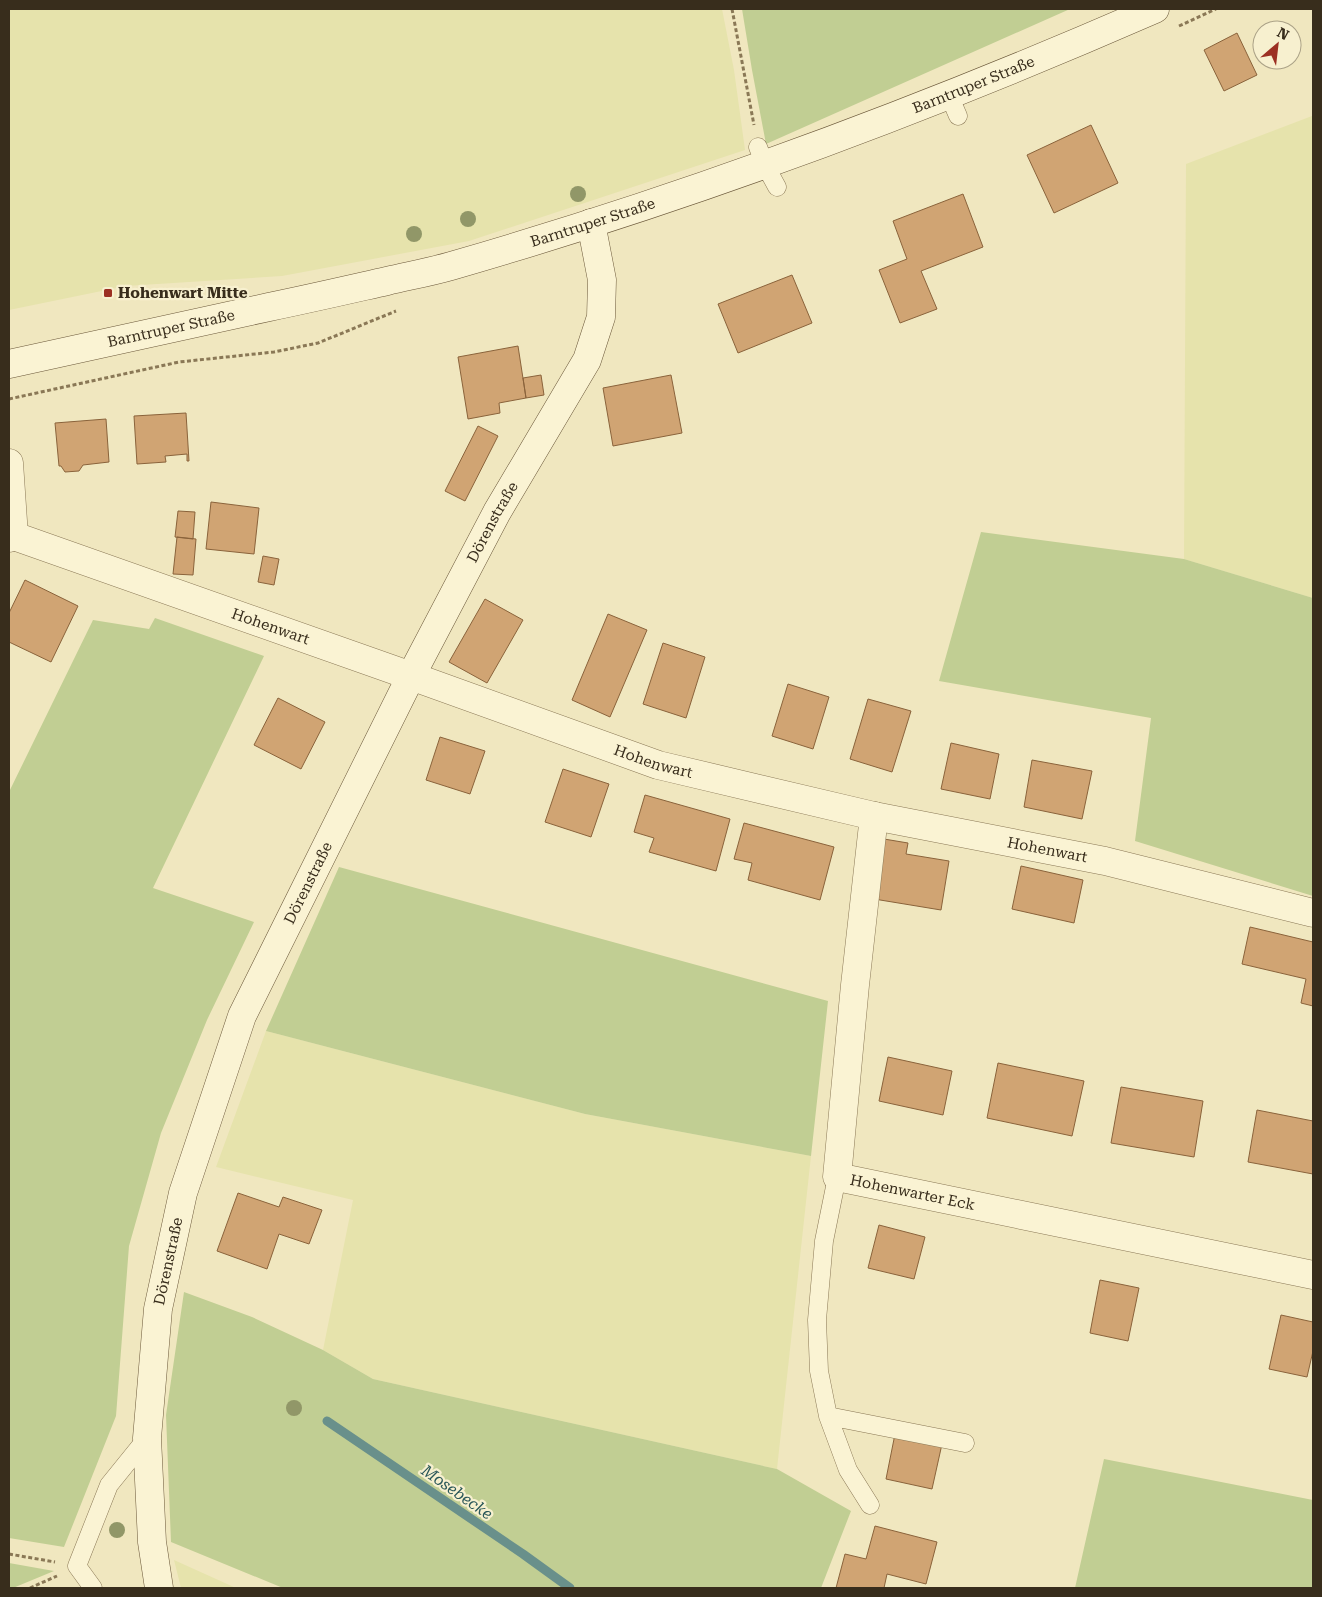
<svg xmlns="http://www.w3.org/2000/svg" width="1322" height="1597" viewBox="0 0 1322 1597" font-family="'Roboto Serif',serif">
<style>
.farmland{fill:#e6e3ac}
.green{fill:#c1ce93}
.lines{fill:none;stroke-linecap:round;stroke-linejoin:round}
.stream{stroke:#69908b;stroke-width:9}
.building{fill:#d0a473;stroke:#8a633b}
.lane-casing{stroke:#8a7856;stroke-width:19}
.street-casing{stroke:#8a7856;stroke-width:29}
.secondary-casing{stroke:#6b583a;stroke-width:29}
.path{stroke:#8a7856;stroke-width:3;stroke-dasharray:4 2.5;stroke-linecap:butt}
.lane{stroke:#faf3d3;stroke-width:18}
.street{stroke:#faf3d3;stroke-width:28}
.secondary{stroke:#faf3d3;stroke-width:28}
.tree{fill:#919768}
.poi-dot{fill:#9c3023;stroke:#f7f0cf;stroke-width:2}
.labels{text-anchor:middle;dominant-baseline:central;stroke-width:4.5;stroke-linejoin:round;paint-order:stroke}
.street-label{font-size:15px;fill:#382d1c;stroke:#f7f0cf}
.poi-label{font-size:15px;font-weight:bold;fill:#382d1c;stroke:#f7f0cf;text-anchor:start}
.water-label{font-size:16px;font-style:italic;fill:#2a5759;stroke:#f7f0cf}
</style>
<rect width="100%" height="100%" fill="#f0e7bf"/>
<path class="farmland" d="M9 9H722L734 70 745 150 469 241 282 276 126 286 9 310Z
M1312 116 1313 117V598L1184 559 1186 164Z
M266 1031 585 1114 811 1156 777 1469 373 1379 323 1350 353 1200 216 1167Z
M174 1560 236 1588H181Z"/>
<path class="green" d="M742 9H1070L766 144 752 70Z
M981 532 1184 559 1313 598V896L1135 841 1151 718 939 681Z
M155 618 264 656 153 888 254 922 207 1020 161 1133 129 1246 116 1416 64 1547 9 1538V792L93 620 149 629Z
M339 867 828 1001 811 1156 585 1114 266 1031Z
M184 1292 252 1317 323 1350 373 1379 777 1469 851 1511 821 1588H283L171 1542 166 1415Z
M1104 1459 1313 1500V1588H1075Z
M9 1563 54 1571 13 1588H9Z"/>
<g class="lines">
<path class="stream" d="M327 1421 523 1554 570 1588"/>
</g>
<path class="building" d="M1237 33 1257 75 1224 91 1204 50Z
M1091 125 1118 183 1054 213 1027 155Z
M963 194 983 247 921 271 937 309 900 323 879 270 907 259 893 221Z
M792 275 812 323 738 353 718 304Z
M518 346 526 398 499 403 500 413 468 419 458 357Z
M541 375 544 395 526 398 523 378Z
M671 375 682 433 613 446 603 388Z
M186 413 189 461H187V454L165 456 166 462 137 464 134 416Z
M106 419 109 462 83 465 79 471 65 472 61 466H59L55 423Z
M478 426 498 436 465 501 445 491Z
M211 502 259 508 254 554 206 549Z
M178 511 195 512 193 539 175 537Z
M177 537 196 539 193 575 173 574Z
M263 556 279 559 274 585 258 582Z
M25 580 78 606 51 662 9 642V613Z
M485 599 523 620 487 683 449 662Z
M608 614 647 630 610 717 572 700Z
M663 643 705 657 686 718 643 704Z
M788 684 829 697 813 749 772 736Z
M278 698 325 722 301 769 254 745Z
M868 699 911 711 892 772 850 759Z
M440 737 485 751 470 794 426 780Z
M951 743 999 754 990 799 941 789Z
M1032 760 1092 771 1082 819 1024 807Z
M563 769 609 784 591 837 545 822Z
M645 795 730 819 716 871 649 852 654 838 634 832Z
M744 823 834 847 820 900 748 880 752 863 734 859Z
M878 838 908 843 906 854 949 861 941 910 868 898Z
M1021 866 1083 880 1074 923 1012 909Z
M1250 927 1313 942V1006L1301 1003 1306 979 1242 964Z
M888 1057 952 1071 943 1115 879 1101Z
M998 1063 1084 1081 1072 1136 987 1118Z
M1121 1087 1203 1101 1194 1157 1111 1143Z
M1257 1110 1313 1121V1174L1248 1162Z
M238 1193 279 1207 283 1197 322 1210 309 1244 279 1234 267 1269 217 1251Z
M879 1225 925 1237 914 1279 868 1268Z
M1100 1280 1139 1288 1128 1341 1090 1333Z
M1281 1315 1313 1322V1351L1307 1377 1269 1369Z
M895 1434 942 1444 932 1489 886 1479Z
M875 1526 937 1542 926 1584 887 1574 884 1588H836L845 1554 866 1559Z"/>
<g class="lines">
<g class="lane-casing">
<path id="lane" d="M949 95 958 116
M758 147 765 165 777 187
M837 1177 824 1241 817 1320 819 1371 828 1416 848 1470 870 1505
M828 1416 965 1443
M93 1588 77 1566 109 1485 147 1438"/>
</g>
<g class="street-casing">
<g id="street">
<path d="M9 463 14 536 9 538"/>
<path id="s1" d="M14 536 411 676 658 765 874 816 1105 861 1313 913"/>
<path id="s2" d="M874 816 855 985 837 1177 1313 1275"/>
</g>
</g>
<g class="secondary-casing">
<g id="secondary">
<path id="s3" d="M9 364C95 345 182 326 269 307 308 299 347 290 387 281 408 276 430 272 451 266 691 197 926 109 1155 9"/>
<path id="s4" d="M159 1588 152 1542 147 1438 158 1309 183 1193 242 1016 411 676 497 512 587 360 601 317 602 280 591 223"/>
</g>
</g>
<path class="path" d="M732 9 754 125
M1179 26 1216 9
M9 399 179 362 274 352 318 343 396 311
M9 1554 55 1562
M30 1588 57 1576"/>
<use href="#lane" class="lane"/>
<use href="#street" class="street"/>
<use href="#secondary" class="secondary"/>
</g>
<g class="tree">
<circle cx="578" cy="194" r="8"/>
<circle cx="468" cy="219" r="8"/>
<circle cx="414" cy="234" r="8"/>
<circle cx="294" cy="1408" r="8"/>
<circle cx="117" cy="1530" r="8"/>
</g>
<rect class="poi-dot" x="103" y="288" width="10" height="10" rx="2.5"/>
<g class="labels">
<g class="street-label">
<text stroke="none"><textPath href="#s3" startOffset="1006">Barntruper Straße</textPath></text>
<text stroke="none"><textPath href="#s3" startOffset="601">Barntruper Straße</textPath></text>
<text stroke="none"><textPath href="#s3" startOffset="166">Barntruper Straße</textPath></text>
<text stroke="none"><textPath href="#s4" startOffset="1139">Dörenstraße</textPath></text>
<text stroke="none"><textPath href="#s1" startOffset="272">Hohenwart</textPath></text>
<text stroke="none"><textPath href="#s1" startOffset="678">Hohenwart</textPath></text>
<text stroke="none"><textPath href="#s1" startOffset="1082">Hohenwart</textPath></text>
<text stroke="none"><textPath href="#s4" startOffset="734">Dörenstraße</textPath></text>
<text stroke="none"><textPath href="#s2" startOffset="440">Hohenwarter Eck</textPath></text>
<text stroke="none"><textPath href="#s4" startOffset="329">Dörenstraße</textPath></text>
</g>
<g class="poi-label">
<text x="118" y="293">Hohenwart Mitte</text>
</g>
<g class="water-label">
<text transform="translate(457 1492) rotate(35)">Mosebecke</text>
</g>
</g>
<rect width="1322" height="1597" fill="none" stroke="#382d1c" stroke-width="20"/>
<g transform="translate(1277 45) rotate(28)"><circle r="24" fill="#f7f0cf" stroke="#aba287"/>
<path d="M0-4L9 19L0 12L-9 19Z" fill="#9c3023"/>
<text y="-8" font-size="14" font-weight="bold" text-anchor="middle" fill="#382d1c">N</text>
</g>
</svg>
